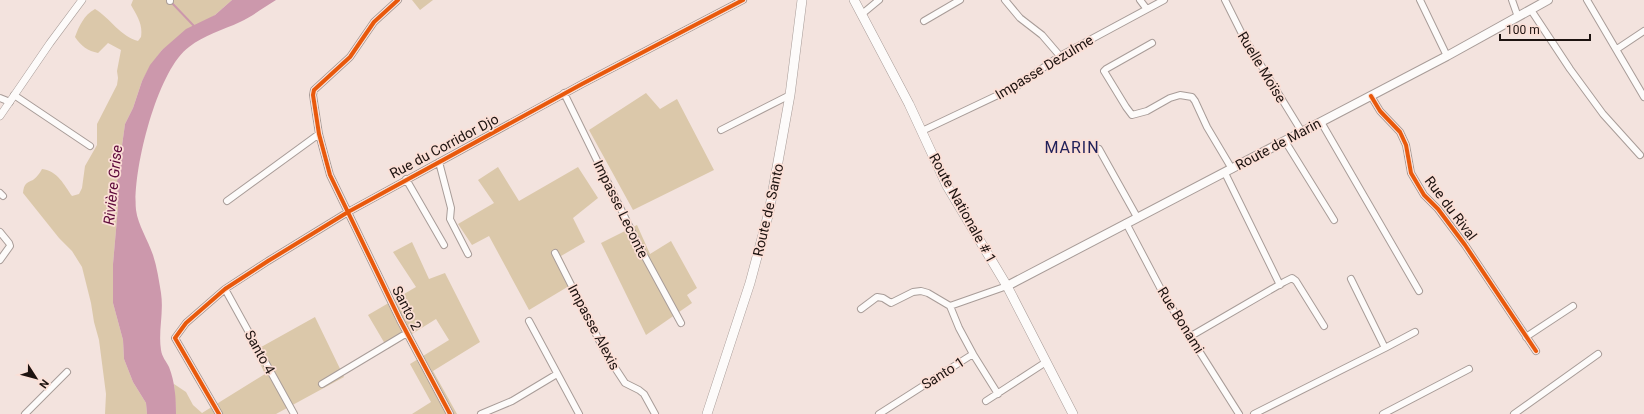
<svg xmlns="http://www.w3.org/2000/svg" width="1644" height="414" viewBox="0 0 1644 414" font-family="Roboto,sans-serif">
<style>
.green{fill:#dbc8aa}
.water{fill:#cc98ac}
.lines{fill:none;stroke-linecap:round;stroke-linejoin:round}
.stream{stroke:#cc98ac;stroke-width:2}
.minor-casing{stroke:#a89c98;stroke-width:8}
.tertiary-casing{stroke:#a89c98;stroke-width:8}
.secondary-casing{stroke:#a89c98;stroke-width:10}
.primary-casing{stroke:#a89c98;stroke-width:10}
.minor{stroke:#fdfbfa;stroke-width:6}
.tertiary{stroke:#fdfbfa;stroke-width:7}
.secondary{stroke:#fdfbfa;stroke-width:8}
.primary{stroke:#fdfbfa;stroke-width:9}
.cycleway-casing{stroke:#fbdfd6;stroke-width:6}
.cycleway{stroke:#e8590c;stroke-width:4}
.labels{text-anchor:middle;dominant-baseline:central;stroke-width:3.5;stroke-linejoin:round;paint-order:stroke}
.street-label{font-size:14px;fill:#1d1310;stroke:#fbdfd6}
.water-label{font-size:15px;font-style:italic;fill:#5e0a3b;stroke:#fbdfd6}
.quarter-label{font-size:16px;letter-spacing:1px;fill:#21215a;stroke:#fbdfd6}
</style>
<rect width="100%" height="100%" fill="#f3e3de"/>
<path class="green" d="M133 0H232L215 15 162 50 151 65 142 81 133 108 125 124 116 189 118 207 113 264V303L123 340 124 359 133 382 146 403 147 414H105L106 394 99 340 94 322 91 303 82 267 72 251 59 238 23 193C24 184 26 183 33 180 36 178 40 173 42 169 58 171 64 185 72 196L79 194 82 188 85 166 97 145V124L117 85 118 78 117 71 121 50 108 43 98 53C88 51 81 46 75 37 79 26 84 15 95 9 110 18 121 37 138 41L141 37C143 24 137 16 131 5Z
M412 0H433L420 10Z
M646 93 660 109 677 99 714 170 633 210 589 130Z
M498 167 519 201 578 167 598 198 573 218 585 242 561 256 574 283 529 310 489 236 472 245 458 224 494 203 478 180Z
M637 225 650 254 671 241 697 288 687 295 692 303 646 335 601 243Z
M412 242 429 279 445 273 480 342 433 371 457 414H412L431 402 410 364 449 340 436 319 388 349 368 315 416 287 393 252Z
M315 317 344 377 276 414H176L174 384 186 392 193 405 202 413 265 374 254 351Z"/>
<path class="water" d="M232 0H276C264 7 253 16 240 22 223 30 204 35 189 47 157 70 132 172 136 210 138 225 148 240 153 255 157 267 159 281 161 293 164 313 158 331 161 350 162 357 166 361 169 367 175 382 176 398 176 414H147L146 403 133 382 124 359 123 340 113 303V264L118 207 116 189 125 124 133 108 142 81 150 65 162 50 186 29 215 15Z"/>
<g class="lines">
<path class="stream" d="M171 2 194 26"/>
<g class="minor-casing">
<path id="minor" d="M170 0V1
M398 0 374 22 350 57 314 90 313 95 319 134 330 175 400 320 450 414
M1005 0 1020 18 1042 35 1060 56
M1140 0 1146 8
M1225 0 1243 36 1302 132
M1420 0 1447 56
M1512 0 1518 17
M1587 0 1644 97
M1531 10 1570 69 1603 114 1640 155
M862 14 879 0
M924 21 960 0
M1152 43 1106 69 1104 71 1126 107 1132 115 1147 111 1170 98 1180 95 1192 97 1195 101 1207 127 1232 169
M1617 49 1644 31
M564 93 638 244 681 323
M14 95 90 146
M1371 96 1380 111 1400 132 1406 145 1411 173 1424 195 1438 209 1465 245 1536 351
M0 98 10 102
M1321 122 1419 291
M721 130 790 95
M922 131 1017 86 1060 56 1164 0
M1285 141 1334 220
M1099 149 1137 217
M439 162 451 208 450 219 468 254
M1225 173 1280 285
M406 179 444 245
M0 193 3 196
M227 201 319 134
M1126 223 1165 297 1239 414
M0 232 9 243 10 246 0 260
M555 253 606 354 625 383 639 390 644 394 655 414
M225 289 294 414
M861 309 877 297 883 298 891 303 913 292 921 291 928 293 950 306
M529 321 579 414
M1191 336 1284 282 1292 278 1296 281 1324 326
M1526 337 1573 306
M1385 348 1415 332
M973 354 998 394
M322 384 407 333
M986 401 1046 362
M25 414 67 372
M219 414 175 338 186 323 225 289 268 261 348 212 582 84 743 0
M481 414 512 401 557 374
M879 414 973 354 959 328 950 306 1007 286
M1254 414 1385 348 1351 279
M1383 414 1469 369
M1514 414 1598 354"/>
</g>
<g class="tertiary-casing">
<path id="tertiary" d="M0 116 50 43 82 0"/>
</g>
<g class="secondary-casing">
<path id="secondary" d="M1007 286 1447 56 1548 0"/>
</g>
<g class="primary-casing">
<path id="primary" d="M854 0 909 104 947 186 1007 286 1073 414
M707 414 750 283 769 212 790 95 802 0"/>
</g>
<use href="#minor" class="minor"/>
<use href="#tertiary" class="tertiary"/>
<use href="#secondary" class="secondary"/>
<use href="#primary" class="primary"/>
<g class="cycleway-casing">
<path id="cycleway" d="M398 0 374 22 350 57 314 90 313 95 319 134 330 175 400 320 450 414
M1371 96 1380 111 1400 132 1406 145 1411 173 1424 195 1438 209 1465 245 1536 351
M219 414 175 338 186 323 225 289 268 261 348 212 582 84 743 0"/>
</g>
<use href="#cycleway" class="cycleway"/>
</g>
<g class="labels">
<g class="street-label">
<text transform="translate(1044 67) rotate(-31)">Impasse Dezulme</text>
<text transform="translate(1262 67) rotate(59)">Ruelle Moïse</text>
<text transform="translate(1278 144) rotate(-28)">Route de Marin</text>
<text transform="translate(444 146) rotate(-28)">Rue du Corridor Djo</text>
<text transform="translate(963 208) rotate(61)">Route Nationale # 1</text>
<text transform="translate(1451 208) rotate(53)">Rue du Rival</text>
<text transform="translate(621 209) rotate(64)">Impasse Leconte</text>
<text transform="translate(768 210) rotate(-77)">Route de Santo</text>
<text transform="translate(407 308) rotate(63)">Santo 2</text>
<text transform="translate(1181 320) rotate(58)">Rue Bonami</text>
<text transform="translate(594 327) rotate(62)">Impasse Alexis</text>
<text transform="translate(260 352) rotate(61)">Santo 4</text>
<text transform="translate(943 373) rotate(-32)">Santo 1</text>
</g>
<g class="water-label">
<text transform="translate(113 185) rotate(-84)">Rivière Grise</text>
</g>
<g class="quarter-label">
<text x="1072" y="147">MARIN</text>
</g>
</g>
<g transform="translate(36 378) rotate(126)" stroke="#fbdfd6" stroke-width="3" paint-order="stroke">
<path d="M0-3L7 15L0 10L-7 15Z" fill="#1d1310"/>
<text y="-6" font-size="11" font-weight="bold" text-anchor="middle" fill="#1d1310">N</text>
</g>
<path d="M1500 34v6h90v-6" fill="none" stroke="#1d1310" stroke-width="2"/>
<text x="1506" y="34" font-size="12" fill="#1d1310" stroke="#fbdfd6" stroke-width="3" paint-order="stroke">100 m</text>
</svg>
